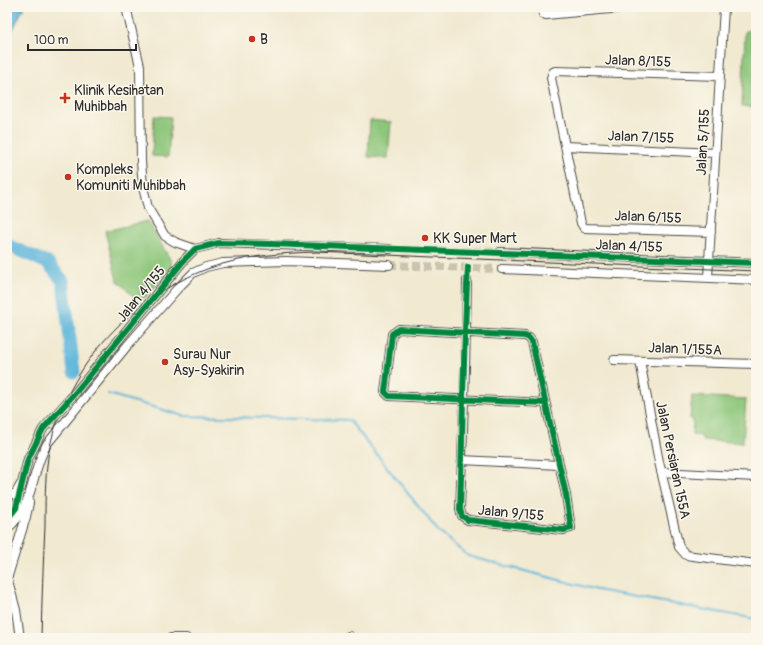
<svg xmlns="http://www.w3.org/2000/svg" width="763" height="645" viewBox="0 0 763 645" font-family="Pangolin,sans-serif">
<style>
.green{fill:#8dc67a;stroke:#5c7852}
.water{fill:#5db5da;stroke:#447082}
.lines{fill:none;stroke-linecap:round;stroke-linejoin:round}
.stream{stroke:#5db5da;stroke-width:2}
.river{stroke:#5db5da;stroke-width:13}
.minor-tunnel{stroke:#c9c3af;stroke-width:8;stroke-dasharray:8 4;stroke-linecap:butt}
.minor-casing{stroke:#494844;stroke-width:10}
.minor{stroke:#fff;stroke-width:8}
.tram{stroke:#2b2b2b;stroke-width:1}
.cycleway-casing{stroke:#fbf7ec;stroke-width:8}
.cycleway{stroke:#00873e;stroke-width:6}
.poi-dot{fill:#c8321e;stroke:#fbf7ec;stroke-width:1.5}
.labels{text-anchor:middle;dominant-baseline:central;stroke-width:3;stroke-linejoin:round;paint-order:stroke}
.poi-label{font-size:14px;fill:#2b2b2b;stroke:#fbf7ec;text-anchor:start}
.street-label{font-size:14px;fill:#2b2b2b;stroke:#fbf7ec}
</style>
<rect width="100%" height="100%" fill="#fbf7ec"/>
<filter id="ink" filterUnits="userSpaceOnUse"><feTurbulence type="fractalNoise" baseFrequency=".025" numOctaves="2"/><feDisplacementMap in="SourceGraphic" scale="8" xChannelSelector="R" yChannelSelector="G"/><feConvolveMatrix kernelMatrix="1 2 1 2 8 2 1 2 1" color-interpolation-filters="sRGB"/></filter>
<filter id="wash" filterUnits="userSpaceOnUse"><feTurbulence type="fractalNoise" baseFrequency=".012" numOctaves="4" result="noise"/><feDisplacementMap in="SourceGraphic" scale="16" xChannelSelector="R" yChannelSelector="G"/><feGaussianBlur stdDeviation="0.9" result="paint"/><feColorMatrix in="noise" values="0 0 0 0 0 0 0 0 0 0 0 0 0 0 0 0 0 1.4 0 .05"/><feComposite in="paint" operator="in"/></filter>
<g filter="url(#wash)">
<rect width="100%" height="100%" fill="#f1e9d0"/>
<path class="green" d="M752 28 756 29V112L753 107 742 106 745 32Z
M154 116 171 117 168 157 152 156Z
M370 120 391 122 388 158 368 157Z
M148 221 171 261 172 267 146 297 136 299 117 280 105 231Z
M692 396 746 399 743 443 702 440V436L692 435 693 419H690Z"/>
<path class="water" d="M7 7H24L7 42Z"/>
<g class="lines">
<path class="stream" d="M108 394 184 416 349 420 439 532 468 556 597 590 756 619"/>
<path class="river" d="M7 245 48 263 63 281 74 372"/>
</g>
</g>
<g filter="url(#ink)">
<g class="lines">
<path class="minor-tunnel" d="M390 249 500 252
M389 265 502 269"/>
<g class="minor-casing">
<path id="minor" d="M126 7 140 66 141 161 143 187 148 208 165 236 175 242 195 249
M755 7H756
M543 14 546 15 632 7
M565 146 715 153
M711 232 584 228 581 223 551 78 553 72 555 71 720 76
M500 252 756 263
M502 269 756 280
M708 278 724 7
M467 280C466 356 463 433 460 509L462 516 468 520 553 529 564 530 571 528 566 495 532 342 529 338 525 336 399 329 392 334 385 392 389 396 545 403
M614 360 756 364
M640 361 659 462 679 547 686 555 693 556 756 564
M462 460 559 465
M661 472 756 477
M7 496 16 493 21 484
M7 519 16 508 28 459 43 429 76 392 184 260 195 249 219 243 390 249
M7 529C35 506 30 473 47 444L127 346 177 289 193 273 206 267 223 263 286 261 389 265
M7 577 16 610 20 638
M7 579 26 517 29 503
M349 636 350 638
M171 638H186"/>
</g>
<use href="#minor" class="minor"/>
<path class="tram" d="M41 638C42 601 43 564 45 526 45 503 45 480 48 457 62 372 127 299 207 269 243 256 279 253 317 252L756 271"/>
<g class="cycleway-casing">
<path id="cycleway" d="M468 267C463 348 463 429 460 509L462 516 468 520 553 529 564 530 571 528 566 495 532 342 529 338 525 336 399 329 392 334 385 392 389 396 545 403
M7 519 16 508 28 459 43 429 76 392 184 260 195 249 219 243 271 244 756 263"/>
</g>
<use href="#cycleway" class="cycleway"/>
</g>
</g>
<g class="poi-dot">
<circle cx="252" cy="39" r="4"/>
<path d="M63 92h4v4h4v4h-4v4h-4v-4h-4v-4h4z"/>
<circle cx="68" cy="177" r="4"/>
<circle cx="425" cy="238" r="4"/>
<circle cx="165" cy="362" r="4"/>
</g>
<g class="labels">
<g class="poi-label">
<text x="260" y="39">B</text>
<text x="74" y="90">Klinik Kesihatan<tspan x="74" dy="16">Muhibbah</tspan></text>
<text x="76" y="169">Kompleks<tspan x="76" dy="16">Komuniti Muhibbah</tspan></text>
<text x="433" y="238">KK Super Mart</text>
<text x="173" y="354">Surau Nur<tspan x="173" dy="16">Asy-Syakirin</tspan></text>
</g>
<g class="street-label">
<text transform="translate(638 61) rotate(2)">Jalan 8/155</text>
<text transform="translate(641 137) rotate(2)">Jalan 7/155</text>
<text transform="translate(703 142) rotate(-87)">Jalan 5/155</text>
<text transform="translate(648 217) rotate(2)">Jalan 6/155</text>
<text transform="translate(629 246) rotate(2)">Jalan 4/155</text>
<text transform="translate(141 294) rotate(-51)">Jalan 4/155</text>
<text transform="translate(685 349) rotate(2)">Jalan 1/155A</text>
<text transform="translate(673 460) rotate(78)">Jalan Persiaran 155A</text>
<text transform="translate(511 513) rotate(5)">Jalan 9/155</text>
</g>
</g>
<rect width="763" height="645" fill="none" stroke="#fbf7ec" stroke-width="24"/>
<path d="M28 44v6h108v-6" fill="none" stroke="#2b2b2b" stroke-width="2"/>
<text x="34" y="44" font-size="12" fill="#2b2b2b" stroke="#fbf7ec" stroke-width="3" paint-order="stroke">100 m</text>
</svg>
